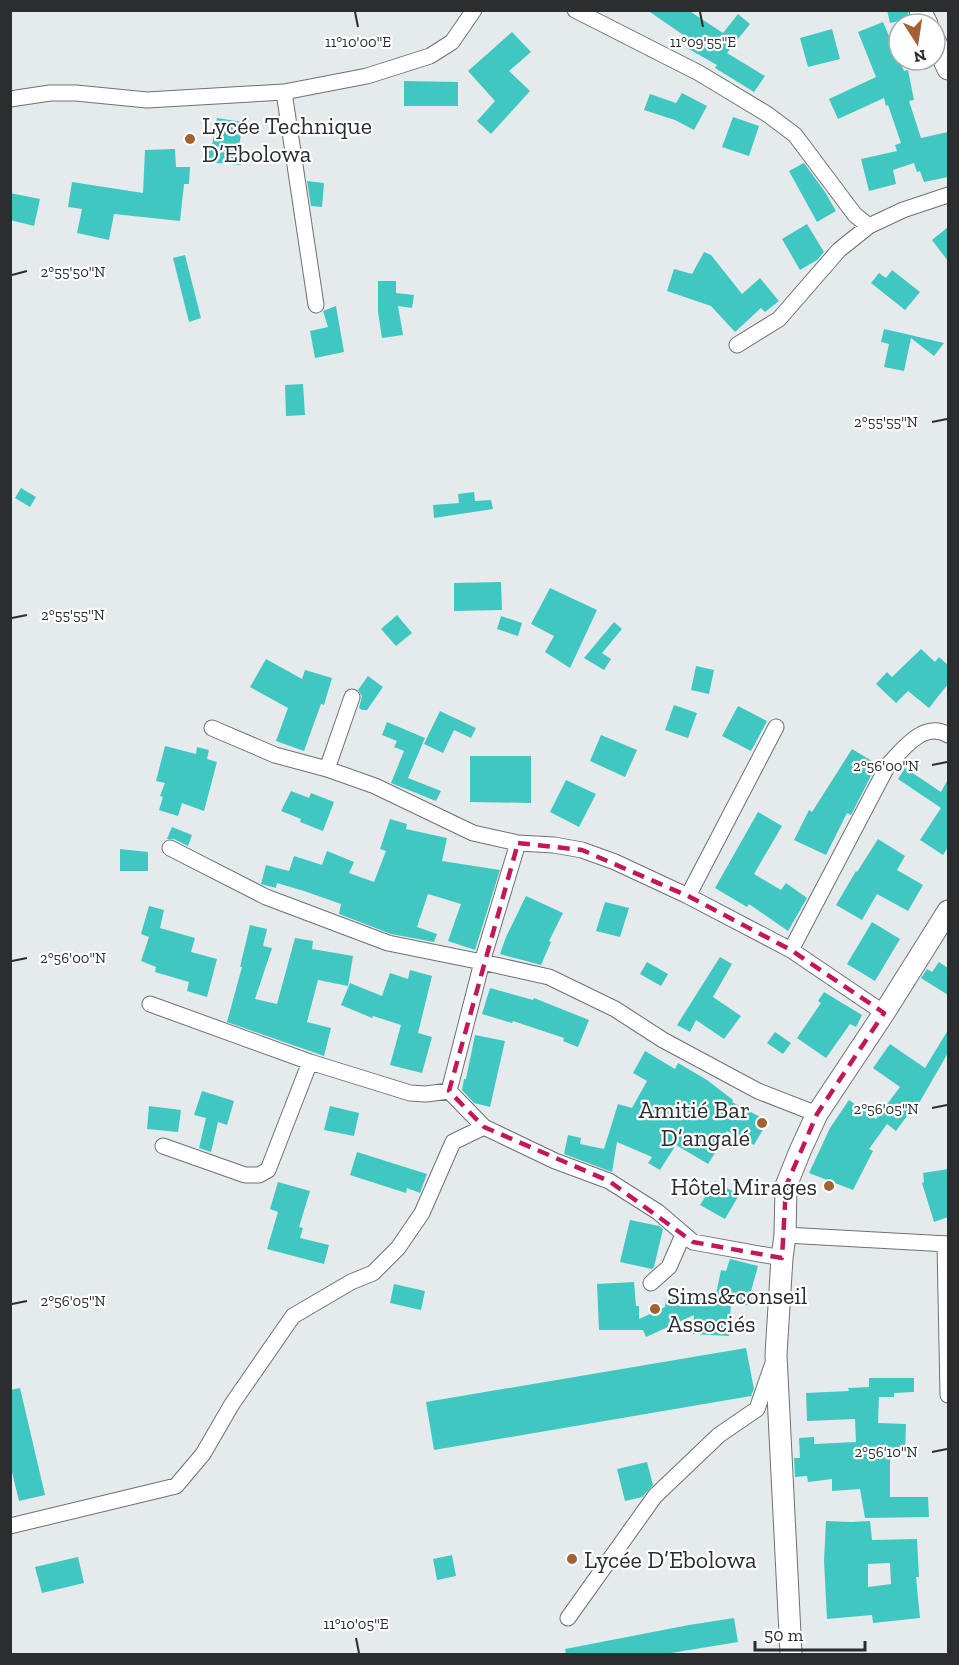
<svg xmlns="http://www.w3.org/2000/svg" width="959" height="1665" viewBox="0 0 959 1665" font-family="'Zilla Slab',serif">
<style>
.building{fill:#41c7c2;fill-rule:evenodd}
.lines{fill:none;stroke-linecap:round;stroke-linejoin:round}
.street-casing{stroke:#6e7173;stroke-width:17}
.secondary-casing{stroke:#6e7173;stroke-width:23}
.street{stroke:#fff;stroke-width:15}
.secondary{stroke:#fff;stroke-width:21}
.marked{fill:none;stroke:#c2185b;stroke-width:4.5;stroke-dasharray:12 8;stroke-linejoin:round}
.ticks{fill:none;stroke:#2b2d2e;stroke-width:2}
.poi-dot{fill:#a36030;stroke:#fff;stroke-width:2}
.labels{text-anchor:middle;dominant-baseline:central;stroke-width:4.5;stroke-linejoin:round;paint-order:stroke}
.poi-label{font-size:24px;fill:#2b2d2e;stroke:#fff;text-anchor:start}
.ticks-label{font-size:15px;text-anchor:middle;fill:#2b2d2e;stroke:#fff;stroke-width:4.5;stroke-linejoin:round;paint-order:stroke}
</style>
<rect width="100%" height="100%" fill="#e5eaec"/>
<path class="building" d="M647 10H688L723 33 738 14 750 24 727 53 765 76 754 92 715 68 717 65 687 48 692 41Z
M887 10H907L910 18 890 23Z
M883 22 904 71 908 70 914 100 909 101 921 138 948 132V177L924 182 920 171 917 172 914 163 893 170 896 184 869 191 861 159 897 151 895 145 901 143 888 105 886 106 884 98 838 119 829 99 876 77 858 32Z
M832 29 840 59 808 67 800 38Z
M512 32 531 52 509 71 530 91 491 134 477 121 495 101 468 71Z
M404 81 458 82V106H404Z
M682 93 707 106 694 130 675 120 644 110 650 94 676 103Z
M733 117 759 126 749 156 722 147Z
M217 118 243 122 238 153H242L241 165 205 162 206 150 211 151Z
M175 149 176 167H190L189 184H184L180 221 114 214 109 240 77 233 82 209 68 207 72 182 143 193 145 150Z
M804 163 825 192 836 211 817 222 789 171Z
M307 181 324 183 322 207 311 206Z
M10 193 40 199 34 226 10 220Z
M807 224 824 252 817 260 800 270 782 239Z
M948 227V261L932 240Z
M704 252 711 255 742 294 760 278 779 301 765 312 761 308 735 332 711 306 667 291 674 269 692 274Z
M185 255 201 318 189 322 173 258Z
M892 270 920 292 905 310 871 283 879 273 886 278Z
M378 281H396V293L414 295 412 308 398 306 403 335 382 338 378 312Z
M336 306 344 352 315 358 310 331 328 327 323 311Z
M884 329 906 334 944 343 934 356 911 338 904 371 884 367 889 344 881 342Z
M303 384 305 415 286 416 285 385Z
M21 488 36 497 30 507 15 498Z
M474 492 475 501 491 500 493 509 434 518 433 505 459 503 458 494Z
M501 582 502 610 454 611V583Z
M550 588 597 610 570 668 545 652 554 636 531 624Z
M397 615 412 633 396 646 381 629Z
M501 616 522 623 518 636 497 629Z
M614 622 622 629 602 653 611 659 604 670 584 658Z
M921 649 935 662 939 657 948 665V684L929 708 908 691 896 703 876 684 887 672 892 677Z
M266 659 302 679 305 670 332 678 324 705 321 704 304 751 276 741 288 708 250 687Z
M696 666 714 670 709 694 691 690Z
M368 676 383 687 367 710H362L359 708 362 696 358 690Z
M674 705 697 713 688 738 665 730Z
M738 706 767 721 751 751 722 736Z
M440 711 476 728 471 738 454 730 443 753 424 744Z
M387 722 425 738 408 778 441 791 436 801 391 783 404 751 394 747 397 741 382 735Z
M601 735 637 750 625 777 590 761Z
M165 746 196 754 197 747 209 750 207 759 217 762 204 811 182 803 178 816 159 810 163 797 160 796 165 783 156 781Z
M852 749 877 764 851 815 847 813 826 855 794 840 809 810 812 812Z
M470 756H531V803L470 802Z
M905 768 941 792 948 779V847L943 855 920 840 941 808 898 779Z
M566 780 596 794 579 827 550 812Z
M291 791 309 798 311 793 334 802 323 831 300 822 301 819 281 811Z
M758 812 782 826 754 874 781 890 786 883 807 898 788 931 749 904 747 907 715 888Z
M390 819 407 824 406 829 447 838 442 861 500 870 475 950 448 941 461 904 428 894 417 927 437 934 434 942 391 934 339 914 341 904 304 891 277 883 276 888 261 884 266 865 289 871 294 856 322 865 327 851 354 862 349 873 374 882 386 851 380 849Z
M172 827 192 835 188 846 174 839H167Z
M878 839 905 856 897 870 923 885 908 911 877 894 862 920 836 905 856 871 857 872Z
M120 849 148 852V871H120Z
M526 896 563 913 549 941 551 942 541 965 500 954 506 937Z
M605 902 629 908 620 937 596 931Z
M149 906 164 910 160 928 195 938 191 952 217 959 207 997 187 991 189 982 155 972 156 967 141 961 149 937 141 934Z
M872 922 900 939 875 981 847 964Z
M250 925 267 929 263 946 272 948 255 999 277 1004 295 938 313 941 312 949 353 956 348 986 318 980 307 1022 331 1028 324 1056 227 1022 242 967H240Z
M720 957 732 964 713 997 741 1016 724 1039 696 1020 690 1032 677 1025Z
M647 962 668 974 661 986 640 974Z
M939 962 948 968V995L921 978 927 969 932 972Z
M410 970 432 976 418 1033 432 1037 422 1073 390 1065 401 1025 373 1016 372 1018 341 1005 350 983 382 996 390 973 408 979Z
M490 988 533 1000 534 998 589 1020 578 1047 563 1041 564 1038 513 1021 512 1023 482 1014Z
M824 992 862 1015 856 1027 850 1024 826 1058 797 1038 821 1003 818 1001Z
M948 1030V1053L915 1110 912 1109 896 1131 887 1124 869 1149 873 1151 853 1190 809 1173 830 1128 849 1100 876 1119 900 1087 873 1068 890 1044 925 1068Z
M775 1032 791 1043 783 1054 767 1043Z
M475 1035 505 1041 490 1107 474 1103 462 1090 464 1079H466Z
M645 1051 675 1069 678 1063 707 1080 733 1100 732 1102 768 1121 754 1145 727 1131 713 1151 715 1153 708 1164 676 1145 660 1170 648 1163 652 1157 617 1142 612 1172 564 1154 568 1135 581 1138 580 1144 604 1149 618 1104 632 1108 647 1081 633 1073Z
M202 1091 234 1101 227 1125 218 1122 211 1152 199 1148 206 1118 194 1115Z
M149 1106 181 1110 178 1132 147 1129Z
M330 1106 359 1113 354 1136 324 1130Z
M357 1152 427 1174 420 1193 407 1188 406 1193 350 1175Z
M948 1169V1217L934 1222 922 1183 924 1182 923 1173Z
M715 1181 739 1195 725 1219 700 1205Z
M278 1182 310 1191 299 1227 303 1228 300 1238 329 1245 324 1264 267 1249 278 1212 270 1209Z
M630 1220 659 1226 663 1229 654 1267 652 1269 620 1262Z
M730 1259 758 1266 751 1291H753L751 1306 731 1302 729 1336 693 1334 694 1315 646 1337 643 1330H599L597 1284 634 1282 636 1306H639V1319L665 1307 666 1298 715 1299 721 1270 726 1271Z
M394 1284 425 1291 421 1310 390 1303Z
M746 1348 754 1389 751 1396 434 1450 426 1402Z
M869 1378H914V1392L894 1393V1397H879L878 1423 906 1424 905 1452H890V1497H928L929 1517 865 1518 860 1489 832 1491V1479L808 1482 807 1476 795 1477 794 1458H800L799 1438 814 1437V1444L856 1442 855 1419 807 1421 806 1393 849 1391 848 1388 869 1387Z
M20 1388 45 1495 19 1501 10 1464V1390Z
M647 1462 653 1485 642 1497 625 1501 617 1469Z
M826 1521 851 1522 870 1521 872 1540 917 1539 919 1577H916L920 1618 873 1623 872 1615 827 1619 824 1561ZM890 1563 891 1584 868 1587V1564Z
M452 1555 456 1576 437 1580 433 1559Z
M78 1557 84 1583 42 1593 35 1567Z
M734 1618 738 1642 665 1654H566L565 1649 689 1625Z"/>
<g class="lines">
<g class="street-casing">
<path id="street" d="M575 10 699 73 767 114 795 135 855 215 869 226
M284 92 316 305
M10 99 50 93H76L147 100 284 92 367 76 430 56 452 42 474 10
M737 345 779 319 839 250 869 226 903 210 948 195
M212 728 275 755 327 769 375 786 473 833 518 843 554 845 582 850 615 862 688 896 791 950 884 1013
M327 769 352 697
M170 848 266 897 388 943 482 962 549 977 615 1009 663 1040 758 1091 817 1114
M688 896 776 727
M791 950 888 765C902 750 924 720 948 735
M150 1004 310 1062 410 1093 426 1094 449 1091 484 1127 555 1161 609 1181 658 1212 693 1242 782 1258
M449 1091 482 962 518 843
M163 1146 245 1175H259L268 1170 310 1062
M785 1235 948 1244
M945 1244 948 1395
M651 1283 669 1267 683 1235
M10 1526 176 1486 203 1454 232 1404 293 1316 351 1282 373 1273 398 1248 422 1213 453 1142 484 1127
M568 1618 655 1496 719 1435 757 1409 773 1363"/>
</g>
<g class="secondary-casing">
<path id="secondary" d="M920 10 927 24
M935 41 948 69
M791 1654 776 1355 782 1258 785 1235 786 1186 800 1151 817 1114 884 1013 948 911"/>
</g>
<use href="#street" class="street"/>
<use href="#secondary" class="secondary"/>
</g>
<path class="marked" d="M518 843 582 850 688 896 791 950 884 1013 817 1114 786 1186 782 1258 693 1242 609 1181 484 1127 449 1091Z"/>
<path class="ticks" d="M355 12 358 27M700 12 703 27M12 275 27 271M932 422 947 419M12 618 27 615M932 765 947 762M12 961 27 958M932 1108 947 1105M12 1304 27 1301M932 1452 947 1449M356 1638 359 1653"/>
<g class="poi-dot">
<circle cx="190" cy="139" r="6"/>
<circle cx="762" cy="1123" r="6"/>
<circle cx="829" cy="1186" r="6"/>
<circle cx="655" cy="1309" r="6"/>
<circle cx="572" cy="1559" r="6"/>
</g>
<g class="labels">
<g class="poi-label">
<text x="202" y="125">Lycée Technique<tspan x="202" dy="28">D’Ebolowa</tspan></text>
<text x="750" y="1109" text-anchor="end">Amitié Bar<tspan x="750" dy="28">D’angalé</tspan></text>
<text x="817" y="1186" text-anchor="end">Hôtel Mirages</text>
<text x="667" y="1295">Sims&amp;conseil<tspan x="667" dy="28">Associés</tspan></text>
<text x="584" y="1559">Lycée D’Ebolowa</text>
</g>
</g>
<g class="ticks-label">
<text x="358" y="47">11°10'00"E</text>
<text x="703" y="47">11°09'55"E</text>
<text x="73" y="277">2°55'50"N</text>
<text x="886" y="427">2°55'55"N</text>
<text x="73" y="620">2°55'55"N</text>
<text x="886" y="771">2°56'00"N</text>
<text x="73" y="963">2°56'00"N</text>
<text x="886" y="1114">2°56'05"N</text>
<text x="73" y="1306">2°56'05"N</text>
<text x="886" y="1457">2°56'10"N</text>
<text x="356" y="1629">11°10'05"E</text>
</g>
<rect width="959" height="1665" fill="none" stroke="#2b2d2e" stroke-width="24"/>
<g transform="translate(917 42) rotate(168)"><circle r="28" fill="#ffffff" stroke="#aaabab" stroke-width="1.5"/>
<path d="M0-4.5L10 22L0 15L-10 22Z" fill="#a36030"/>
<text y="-9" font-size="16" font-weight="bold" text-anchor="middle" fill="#2b2d2e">N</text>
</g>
<path d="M755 1641v9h110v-9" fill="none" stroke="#2b2d2e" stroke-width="3"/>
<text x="764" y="1641" font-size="18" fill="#2b2d2e" stroke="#ffffff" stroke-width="4.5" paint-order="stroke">50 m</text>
</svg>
